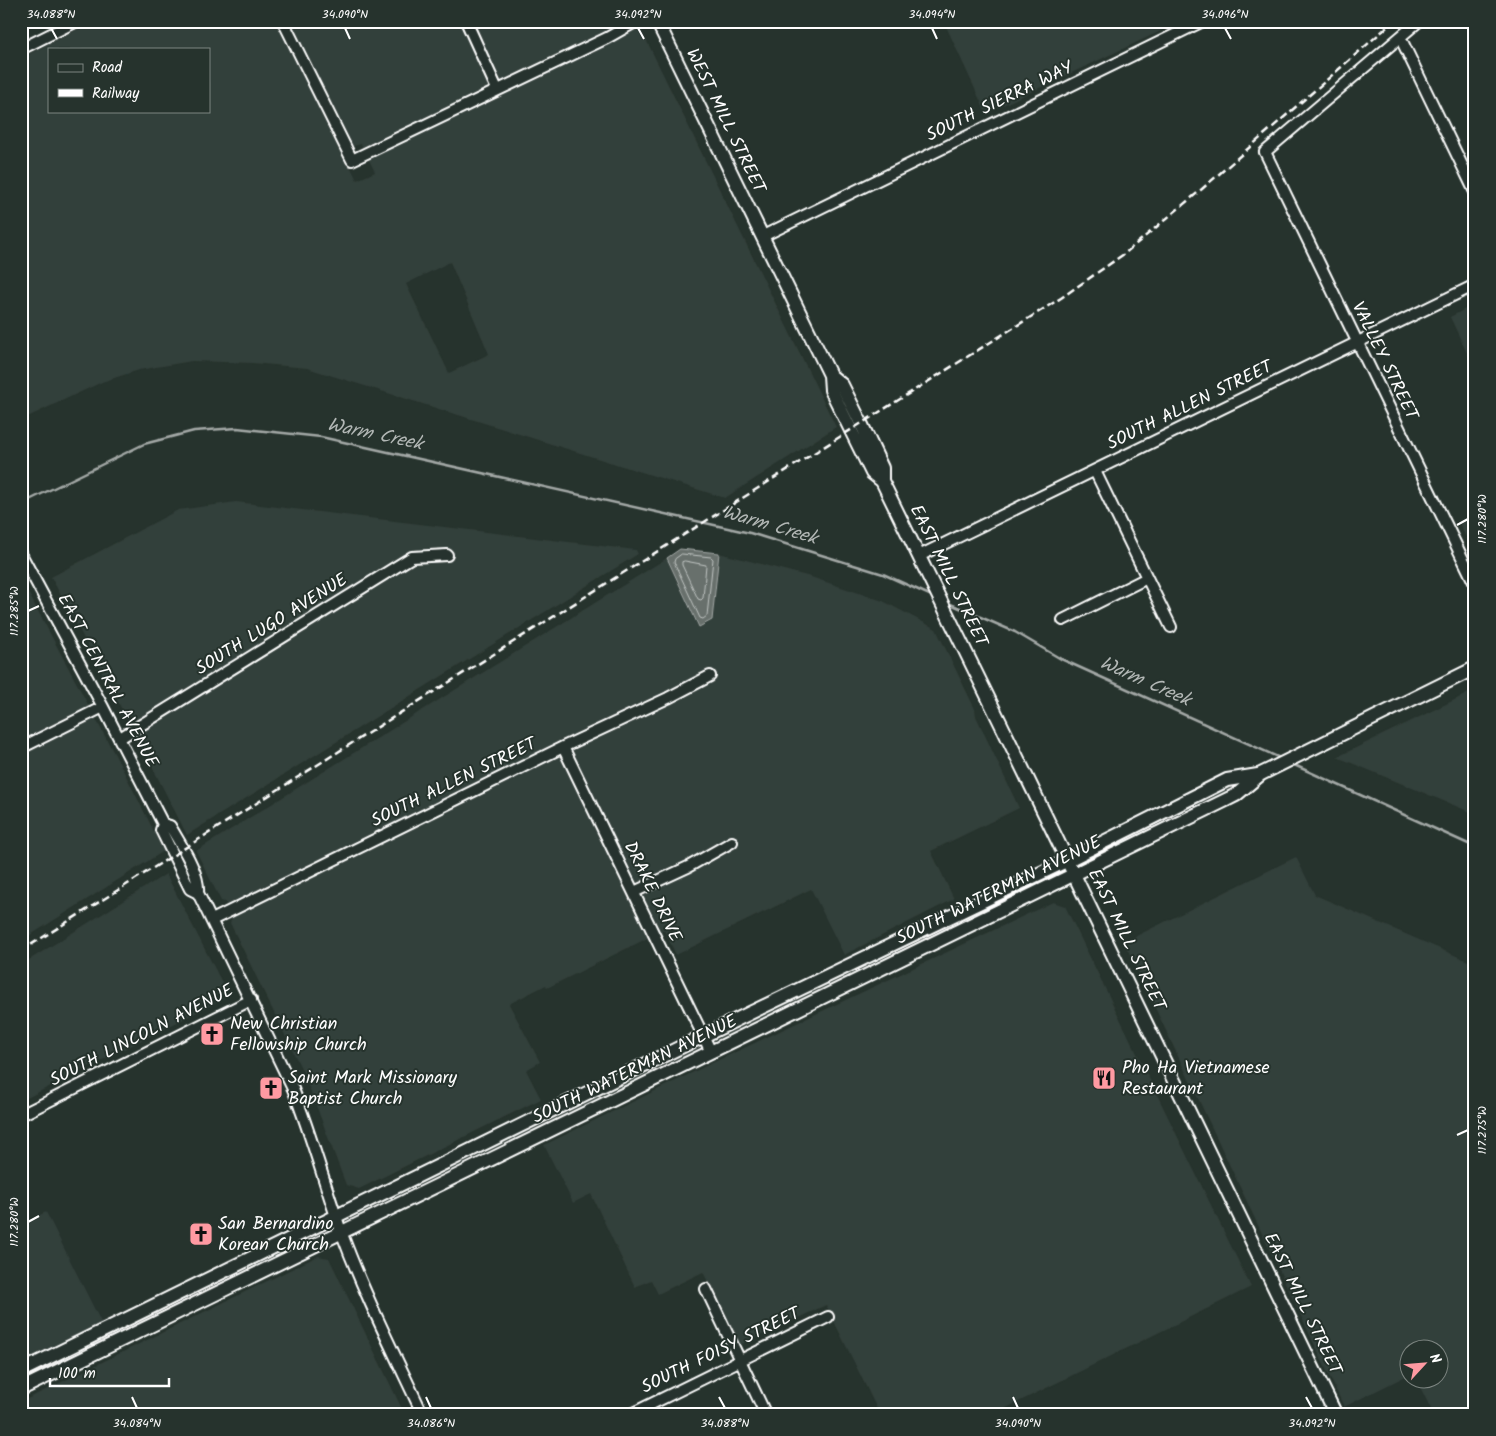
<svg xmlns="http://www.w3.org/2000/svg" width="1496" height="1436" viewBox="0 0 1496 1436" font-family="Kalam,sans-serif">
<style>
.built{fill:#333f3a;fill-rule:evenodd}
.water{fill:#67706c;stroke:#a4a9a7}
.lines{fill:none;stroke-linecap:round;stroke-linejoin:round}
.shore{stroke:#c2c6c4;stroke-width:1}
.stream{stroke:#a4a9a7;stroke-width:2.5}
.minor-casing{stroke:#fff;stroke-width:14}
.major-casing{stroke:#fff;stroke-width:16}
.minor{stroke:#26332d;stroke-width:10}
.major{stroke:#26332d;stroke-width:12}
.rail{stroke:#fff;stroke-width:2.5;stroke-dasharray:8 4;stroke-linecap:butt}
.ticks{fill:none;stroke:#fff;stroke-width:2}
.labels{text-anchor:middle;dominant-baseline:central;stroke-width:4;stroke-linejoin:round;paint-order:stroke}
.street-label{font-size:18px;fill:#fff;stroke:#26332d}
.poi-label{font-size:18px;fill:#fff;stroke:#26332d;text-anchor:start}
.water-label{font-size:19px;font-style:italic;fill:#b3b8b6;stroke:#26332d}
.neatline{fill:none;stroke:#fff;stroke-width:2}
.ticks-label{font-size:12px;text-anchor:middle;fill:#fff}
</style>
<rect width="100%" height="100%" fill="#26332d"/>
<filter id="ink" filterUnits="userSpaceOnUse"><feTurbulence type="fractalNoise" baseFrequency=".02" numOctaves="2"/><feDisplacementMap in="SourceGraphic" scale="10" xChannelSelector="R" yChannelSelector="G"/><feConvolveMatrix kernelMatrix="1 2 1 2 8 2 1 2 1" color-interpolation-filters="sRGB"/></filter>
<g filter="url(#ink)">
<path class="built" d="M94 21H278L357 180 375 172 361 144 350 147 290 21H637L836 427 725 498 307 368 252 363 192 361 139 370 102 382 21 420V58ZM49 49H209V111H49ZM450 262 489 354 449 373 406 284Z
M937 21H1159L1163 30 986 113 945 24 939 27Z
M1475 304V370L1450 317Z
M236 502 636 550 638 554 187 835 141 745 51 577 178 510Z
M1475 513V556L1458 521Z
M719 553 811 577 883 601 936 629 975 709 976 716 1019 808 931 851 954 899 844 955 811 889 676 955 664 930 547 988 546 985 509 1004 540 1062 526 1070 541 1099 359 1189 346 1185 314 1100 301 1068 230 923 232 917 225 902 221 901 196 851 667 558 698 626 711 620Z
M22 581 122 768 164 851 21 941Z
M1475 690V814L1337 757Z
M1296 857 1315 895 1475 964V1407L1458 1415H1434L1416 1379 1438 1378V1348H1408V1375L1344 1407 1124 942Z
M166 874 229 996 21 1101V965Z
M1053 902 1065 906 1251 1287 992 1415H880L826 1305 740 1345 703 1272 658 1294 651 1280 635 1287 591 1194 573 1203 544 1145 710 1064Z
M46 1212 102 1324 21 1364V1224Z
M318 1256 329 1258 405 1415H21V1402Z"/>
<path class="water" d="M680 549 719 553 712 620 699 627 667 558Z"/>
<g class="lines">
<path class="shore" d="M682 554 711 557 713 559 707 616 703 619 700 618 674 562 675 559Z
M685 561 706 565 703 598 701 600 698 599 682 565V562Z"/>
<path class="stream" d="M21 504 144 444 194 431 237 428 321 437 750 533 883 574 934 597
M946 602 1015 632 1061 659 1282 759
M1292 764 1475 847"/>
<g class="minor-casing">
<path id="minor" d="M283 21 352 160 607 38 637 21
M466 21 497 89
M1419 21 1265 152 1475 584
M1400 37 1475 192
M21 49 77 21
M763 236 1203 21
M1095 471 1171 627
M21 554 103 707 163 824 161 830 190 889 198 893
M919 556 1475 285
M1063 620 1147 578
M120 738 412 557 447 555
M563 747 711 1052
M21 748 103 707
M163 824 170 826C180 844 200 872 198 893L293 1089C312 1137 325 1186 342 1234 365 1296 395 1355 423 1415
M634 892 688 867 732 842
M212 920 563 747 668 698 710 676
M21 1115 251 1000
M706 1289 766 1415
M629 1415 828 1317"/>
</g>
<g class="major-casing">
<path id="major" d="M657 21 830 375 831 390 872 473 882 481
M830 375 842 385 861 423 882 468V481L1001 724 1336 1415
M21 1371 748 1014 1068 860 1227 780 1258 775
M21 1389 1226 800 1236 795 1261 774 1475 668"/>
</g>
<use href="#minor" class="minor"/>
<use href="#major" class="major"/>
<path class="rail" d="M21 951 1061 298 1124 254 1202 189 1394 21"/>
</g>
</g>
<path class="ticks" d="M51 28 57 39M345 28 350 39M638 28 644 39M932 28 937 39M1225 28 1231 39M1457 525 1468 519M28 611 39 606M1457 1135 1468 1130M28 1222 39 1216M132 1397 137 1408M426 1397 431 1408M719 1397 725 1408M1013 1397 1018 1408M1306 1397 1312 1408"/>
<defs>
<g id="church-square" transform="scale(1.25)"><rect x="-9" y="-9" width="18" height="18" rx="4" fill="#ff9aa2" stroke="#26332d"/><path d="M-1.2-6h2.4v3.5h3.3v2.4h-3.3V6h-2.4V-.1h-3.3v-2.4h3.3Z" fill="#111"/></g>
<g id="restaurant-square" transform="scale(1.25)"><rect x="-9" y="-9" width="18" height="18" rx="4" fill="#ff9aa2" stroke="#26332d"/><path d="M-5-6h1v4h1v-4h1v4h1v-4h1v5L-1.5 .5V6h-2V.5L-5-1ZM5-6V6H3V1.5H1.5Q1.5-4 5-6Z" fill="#111"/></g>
</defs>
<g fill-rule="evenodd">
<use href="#church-square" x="212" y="1034"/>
<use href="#restaurant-square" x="1104" y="1078"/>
<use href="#church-square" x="271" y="1088"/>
<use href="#church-square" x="201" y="1234"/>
</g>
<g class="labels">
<g class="street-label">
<text transform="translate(1000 102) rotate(-26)">SOUTH SIERRA WAY</text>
<text transform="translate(725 121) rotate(64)">WEST MILL STREET</text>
<text transform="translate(1384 361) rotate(64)">VALLEY STREET</text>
<text transform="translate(1190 406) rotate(-26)">SOUTH ALLEN STREET</text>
<text transform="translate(948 576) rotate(64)">EAST MILL STREET</text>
<text transform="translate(272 625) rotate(-32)">SOUTH LUGO AVENUE</text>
<text transform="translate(107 681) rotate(62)">EAST CENTRAL AVENUE</text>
<text transform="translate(454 783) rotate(-26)">SOUTH ALLEN STREET</text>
<text transform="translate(999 891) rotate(-26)">SOUTH WATERMAN AVENUE</text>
<text transform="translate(652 892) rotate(64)">DRAKE DRIVE</text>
<text transform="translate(1126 940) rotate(64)">EAST MILL STREET</text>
<text transform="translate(142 1036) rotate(-27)">SOUTH LINCOLN AVENUE</text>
<text transform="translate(635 1070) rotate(-26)">SOUTH WATERMAN AVENUE</text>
<text transform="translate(1302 1304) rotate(64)">EAST MILL STREET</text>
<text transform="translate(721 1351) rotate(-26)">SOUTH FOISY STREET</text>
</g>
<g class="poi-label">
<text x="230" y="1024">New Christian<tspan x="230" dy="21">Fellowship Church</tspan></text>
<text x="1122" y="1068">Pho Ha Vietnamese<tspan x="1122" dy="21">Restaurant</tspan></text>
<text x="288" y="1078">Saint Mark Missionary<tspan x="288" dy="21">Baptist Church</tspan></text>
<text x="218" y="1224">San Bernardino<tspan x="218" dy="21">Korean Church</tspan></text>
</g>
<g class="water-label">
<text transform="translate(375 435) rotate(12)">Warm Creek</text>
<text transform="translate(770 526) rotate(16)">Warm Creek</text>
<text transform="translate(1145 682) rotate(24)">Warm Creek</text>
</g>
</g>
<rect width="1496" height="1436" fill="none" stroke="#26332d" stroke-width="55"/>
<rect x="48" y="48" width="162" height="65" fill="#26332d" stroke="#7d8581"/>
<rect x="58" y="64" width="25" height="8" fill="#26332d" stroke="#7d8581"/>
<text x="92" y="72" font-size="15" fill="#ffffff">Road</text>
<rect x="58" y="89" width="25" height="8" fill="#ffffff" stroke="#7d8581"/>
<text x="92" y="98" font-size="15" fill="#ffffff">Railway</text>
<g transform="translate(1424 1364) rotate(64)"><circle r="24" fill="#26332d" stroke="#7d8581"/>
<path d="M0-4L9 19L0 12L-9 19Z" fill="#ff9aa2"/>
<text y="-8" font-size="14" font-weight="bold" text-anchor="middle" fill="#ffffff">N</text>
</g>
<path d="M50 1378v8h119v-8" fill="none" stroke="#ffffff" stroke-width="2.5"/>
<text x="58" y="1378" font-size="15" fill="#ffffff" stroke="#26332d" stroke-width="4" paint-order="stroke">100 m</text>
<rect x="28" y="28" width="1440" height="1380" class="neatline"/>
<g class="ticks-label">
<text x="51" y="18">34.088°N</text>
<text x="345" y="18">34.090°N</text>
<text x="638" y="18">34.092°N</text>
<text x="932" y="18">34.094°N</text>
<text x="1225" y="18">34.096°N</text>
<text transform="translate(1482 519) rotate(-90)" y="4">117.280°W</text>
<text transform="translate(14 611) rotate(-90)" y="4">117.285°W</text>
<text transform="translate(1482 1130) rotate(-90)" y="4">117.275°W</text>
<text transform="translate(14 1222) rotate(-90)" y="4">117.280°W</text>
<text x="137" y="1427">34.084°N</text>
<text x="431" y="1427">34.086°N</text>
<text x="725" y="1427">34.088°N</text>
<text x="1018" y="1427">34.090°N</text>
<text x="1312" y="1427">34.092°N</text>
</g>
</svg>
